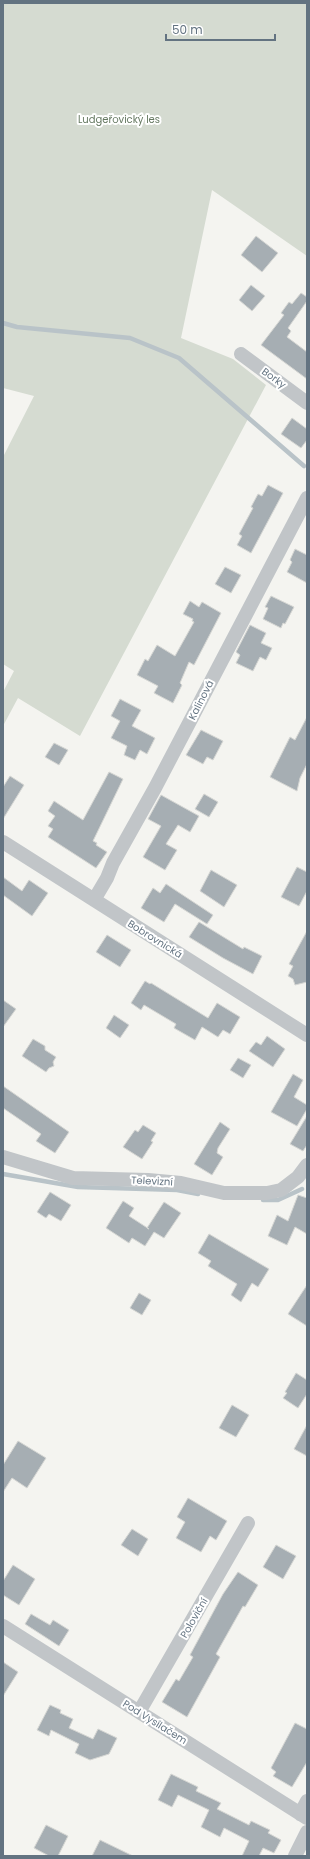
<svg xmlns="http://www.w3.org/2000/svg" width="310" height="1859" viewBox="0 0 310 1859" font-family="Poppins,sans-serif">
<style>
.green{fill:#d5dbd1}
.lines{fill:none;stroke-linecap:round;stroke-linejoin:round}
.stream{stroke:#b9c3c8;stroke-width:4.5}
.building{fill:#a6aeb3;stroke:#d5d6d3}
.minor{stroke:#c1c5c8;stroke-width:14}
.labels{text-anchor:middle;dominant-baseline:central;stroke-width:4;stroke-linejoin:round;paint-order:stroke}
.park-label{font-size:10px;fill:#667962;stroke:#fff}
.street-label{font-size:10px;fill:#637381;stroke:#fff}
</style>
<rect width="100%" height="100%" fill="#f4f4f0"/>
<path class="green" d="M3 3H307V256L212 190 181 338 233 359 266 385 80 736 18 698 3 726V692L14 671 3 664V457L34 396 3 388Z"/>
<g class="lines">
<path class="stream" d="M3 323 17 327 130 338 179 358 304 466
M3 1174 78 1187 177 1190 198 1194
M263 1200H278L302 1189"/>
</g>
<path class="building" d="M256 236 278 253 262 272 241 255Z
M251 285 265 296 252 311 239 300Z
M301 293 307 297V301L288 328 291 331 287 337 307 352V379L261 345 284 315 281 313 289 302 292 304Z
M292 418 307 429V440L301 448 281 434Z
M268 485 283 493 251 553 237 545 242 536 239 534 253 508 251 507 258 494 262 496Z
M295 549 307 555V583L287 572 292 562 290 560Z
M225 567 241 575 231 593 215 584Z
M271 596 294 607 285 624 283 623 281 628 263 619 268 608 265 607Z
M190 601 199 607 202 602 221 613 194 665 189 662 180 683 182 685 173 703 154 693 158 686 137 675 145 659 148 661 157 645 175 656 194 622 192 621 193 619 183 614Z
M250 625 266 633 261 643 272 648 266 660 260 657 253 671 236 663 240 655 236 652Z
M120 699 141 710 132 726 155 738 147 754 140 750 135 760 124 755 127 746 111 738 120 721 111 716Z
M307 717V764L300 778 297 791 270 777 290 737 295 740Z
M201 730 223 741 213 760 207 757 203 764 186 755Z
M54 743 68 750 59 765 45 757Z
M109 772 123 779 93 841 97 843 96 845 107 852 96 868 48 837 53 829 48 826 55 816 48 811 54 801 83 820Z
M10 776 24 785 3 819V787Z
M204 794 218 802 209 817 195 809Z
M161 795 199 816 190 832 178 825 166 844 177 850 165 870 143 857 161 826 148 819Z
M297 867 307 872V891L299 906 281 897Z
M211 870 237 885 224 907 200 891Z
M3 877 22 891 29 880 48 893 32 916 3 895Z
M166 884 213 915 207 924 175 904 164 922 141 908 153 888 160 893Z
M199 922 243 949 244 947 262 956 253 974 223 958 189 937Z
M307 931V982L295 985 293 979 288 976 293 966 289 964Z
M107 935 131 950 120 967 96 952Z
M145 981 150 984 151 983 208 1018 217 1003 240 1017 230 1034 223 1030 218 1037 202 1027 195 1040 174 1028 176 1024 144 1005 141 1010 131 1003Z
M3 1000 16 1009 3 1027Z
M114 1015 129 1025 120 1038 106 1028Z
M267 1036 285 1049 273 1067 249 1051 256 1042 261 1045Z
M33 1039 45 1046V1050L56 1057 53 1062 54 1066 49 1068 46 1072 22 1056Z
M238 1058 251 1065 243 1078 230 1070Z
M293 1074 303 1080 294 1097 307 1105V1109L297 1126 271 1112Z
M3 1086 69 1132 55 1153 36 1141 41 1134 3 1108Z
M307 1116V1145L303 1151 290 1144Z
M220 1122 230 1129 218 1148 217 1153 223 1157 212 1175 194 1164Z
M143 1125 156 1133 151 1141 153 1142 142 1159 123 1147 135 1130 138 1132Z
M50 1192 71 1205 61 1221 49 1214 46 1218 37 1212Z
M298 1195 307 1198V1234L295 1227 287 1245 268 1236 277 1215 288 1221Z
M123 1201 134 1208 129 1216 149 1229 147 1228 164 1202 181 1213 164 1238 154 1232 145 1246 132 1238 129 1243 106 1228Z
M209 1234 269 1269 258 1287 252 1283 241 1302 231 1295 237 1284 208 1266 211 1261 198 1253Z
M307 1285V1326L288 1314Z
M139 1293 151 1300 142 1315 130 1308Z
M296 1373 307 1380V1394L298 1408 283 1398 287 1393 285 1392Z
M232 1405 249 1415 236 1437 219 1428Z
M307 1425V1456L294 1449Z
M18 1441 46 1458 27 1488 12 1478 3 1492V1465Z
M188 1498 227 1521 216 1540 210 1536 201 1552 176 1538 185 1522 177 1517Z
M132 1529 148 1539 138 1556 121 1545Z
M276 1545 296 1556 283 1579 263 1567Z
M13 1565 35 1579 19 1605 3 1595V1581Z
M238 1572 258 1585 245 1607 243 1606 216 1654 220 1657 187 1717 162 1702 176 1679 179 1681 193 1657 190 1655 223 1594Z
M31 1614 50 1625 53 1620 69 1630 59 1646 25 1624Z
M3 1662 18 1672 3 1696Z
M50 1705 61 1710 60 1713 73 1719 69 1728 93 1739 98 1729 117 1738 109 1754 90 1760 75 1753 79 1744 51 1730 49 1736 37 1730Z
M295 1723 307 1729V1762L292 1787 273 1776 276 1772 271 1768Z
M171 1774 198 1787 196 1791 221 1803 217 1809 249 1825 251 1821 270 1830 268 1833 281 1840 274 1853 263 1848 259 1856H242L249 1841 224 1828 220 1837 201 1827 209 1810 178 1795 172 1807 158 1800Z
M46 1825 68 1836 58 1856H49L34 1848Z
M100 1840 133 1856H92Z"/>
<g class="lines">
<path class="minor" d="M241 354 307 403
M3 842 307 1035
M94 900 107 878 113 863 155 788 307 498
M3 1157 73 1178 148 1180 181 1183 224 1193H267L281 1190 298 1177 307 1165
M3 1626 307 1818
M139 1712 248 1523
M300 1814 307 1801
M295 1856 307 1832"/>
</g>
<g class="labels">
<g class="park-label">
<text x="119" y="119">Ludgeřovický les</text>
</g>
<g class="street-label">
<text transform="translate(274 378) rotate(36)">Borky</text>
<text transform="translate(201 700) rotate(-63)">Kalinová</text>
<text transform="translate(155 939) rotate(32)">Bobrovnická</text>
<text transform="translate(152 1181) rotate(3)">Televizní</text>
<text transform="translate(194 1618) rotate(-60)">Poloviční</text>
<text transform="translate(155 1722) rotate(32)">Pod Vysílačem</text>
</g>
</g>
<rect width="310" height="1859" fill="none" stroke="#637381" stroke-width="8"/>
<path d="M166 34v6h109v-6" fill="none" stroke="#637381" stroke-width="2"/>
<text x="172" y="34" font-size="12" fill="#637381" stroke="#ffffff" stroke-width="3" paint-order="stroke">50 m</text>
</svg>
